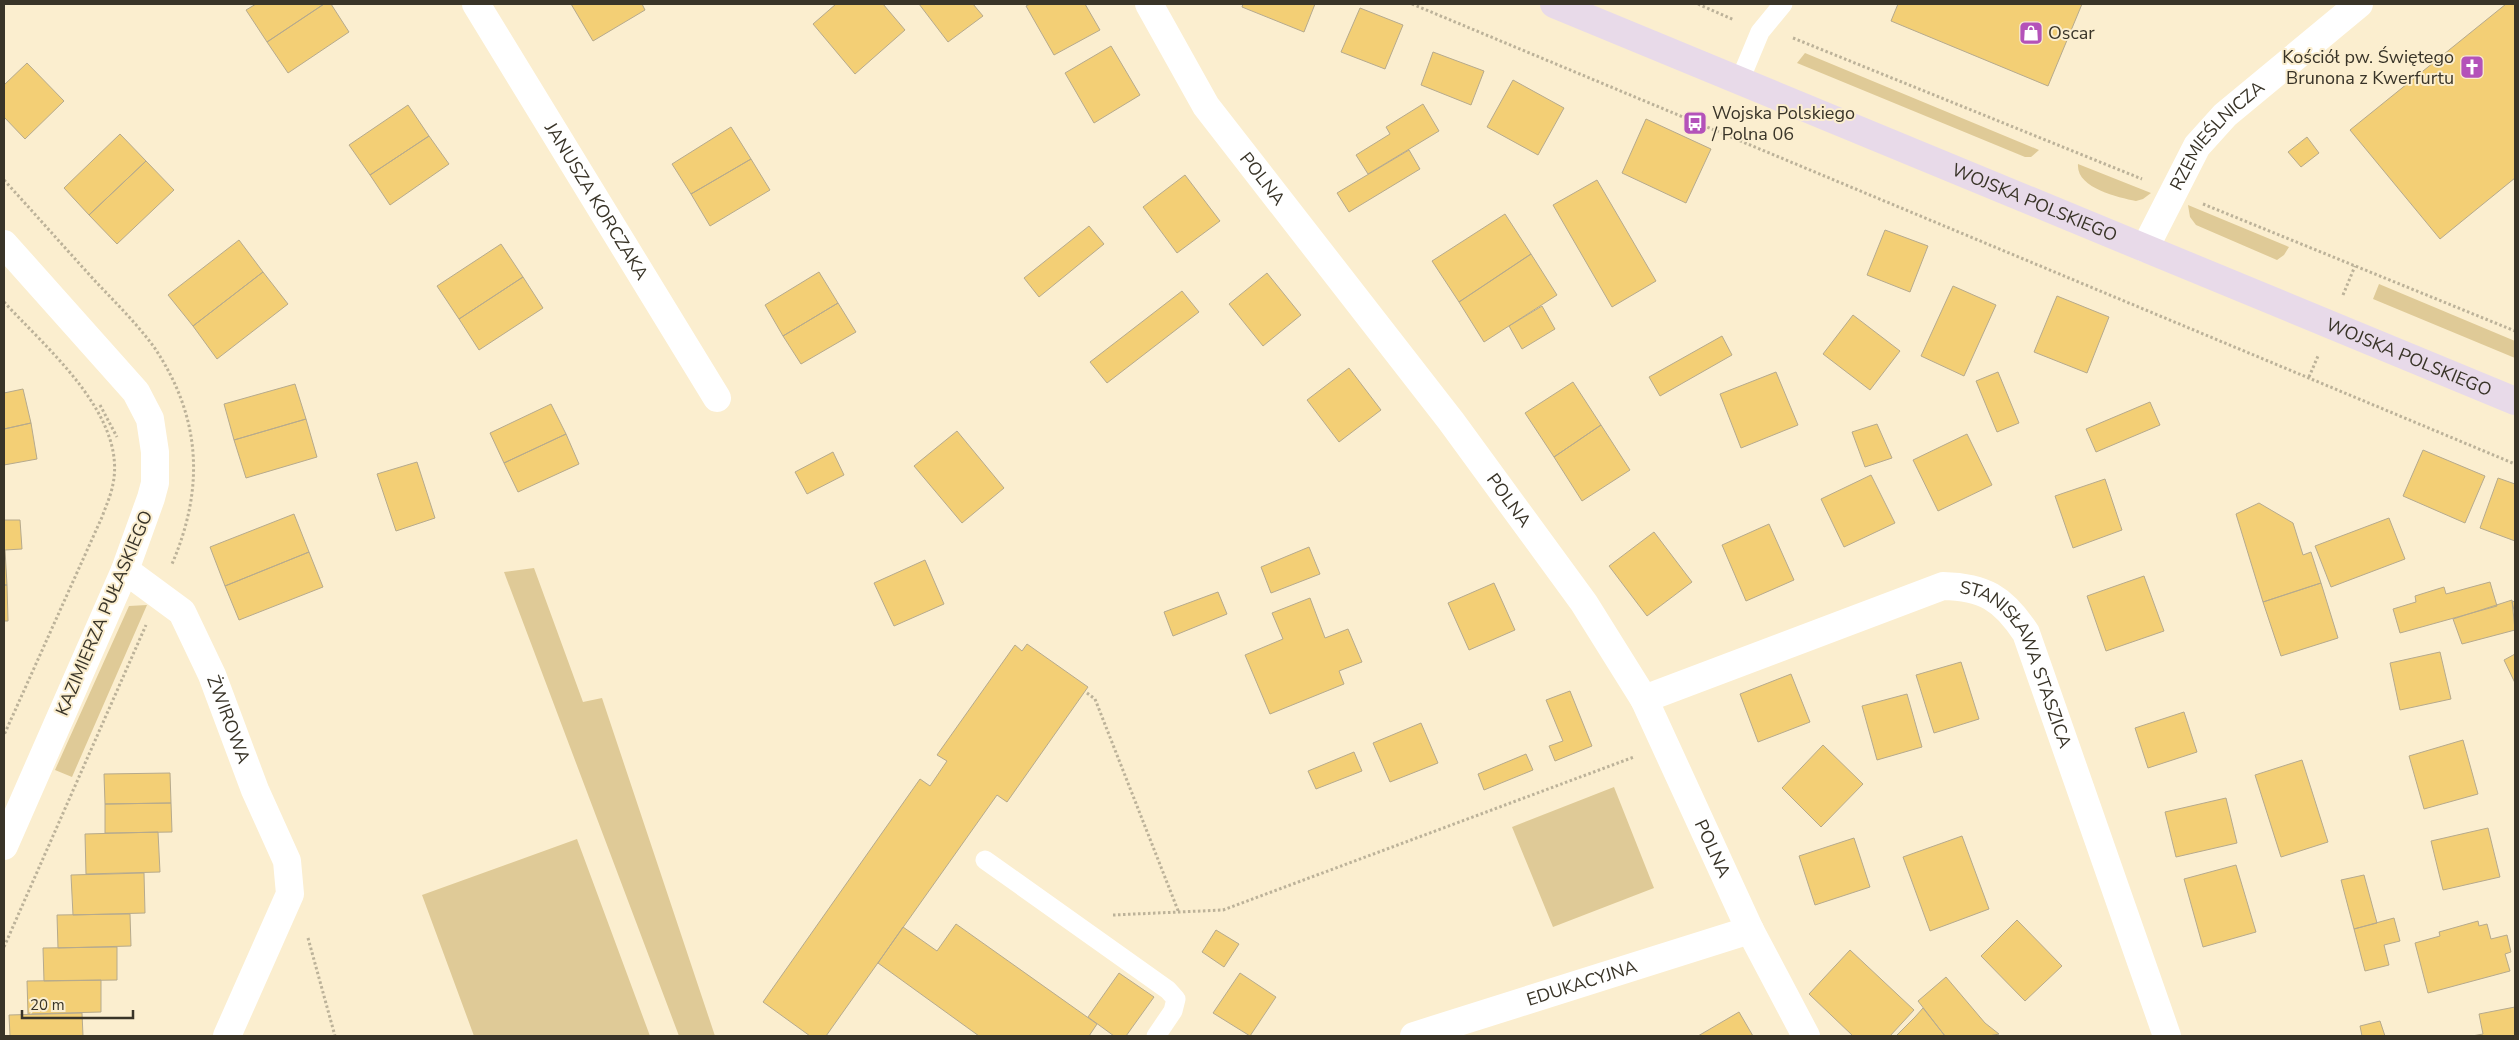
<svg xmlns="http://www.w3.org/2000/svg" width="2519" height="1040" viewBox="0 0 2519 1040" font-family="'Nunito Sans',sans-serif">
<style>
.green{fill:#dfca97}
.building{fill:#f3cf75;stroke:#b6aa8d}
.lines{fill:none;stroke-linecap:round;stroke-linejoin:round}
.path{stroke:#bcb299;stroke-width:3;stroke-dasharray:2.5 2.5;stroke-linecap:butt}
.lane{stroke:#fff;stroke-width:19}
.street{stroke:#fff;stroke-width:28}
.secondary{stroke:#e8dae9;stroke-width:28}
.labels{text-anchor:middle;dominant-baseline:central;stroke-width:4;stroke-linejoin:round;paint-order:stroke}
.poi-label{font-size:18px;fill:#393428;stroke:#fbeecf;text-anchor:start}
.street-label{font-size:18px;fill:#393428;stroke:#fbeecf}
</style>
<rect width="100%" height="100%" fill="#fbeecf"/>
<path class="green" d="M1805 53 2039 150 2031 157H2025L1797 63Z
M2078 164 2151 193 2143 199 2136 201C2118 197 2076 188 2078 164Z
M2188 205 2289 247 2284 255 2277 260 2196 225 2190 217Z
M2379 284 2515 341V358L2373 299Z
M534 568 583 702 602 698 715 1036H679L504 572Z
M147 605 72 777 55 770 129 606Z
M1614 787 1654 888 1553 927 1512 827Z
M577 839 650 1036H474L422 895Z"/>
<path class="building" d="M256 4H324L267 42 246 10Z
M324 4H331L349 32 288 73 267 42Z
M571 4H642L645 10 593 41Z
M836 4H883L905 30 855 74 813 24Z
M919 4H973L983 16 948 42Z
M1030 4H1085L1100 30 1054 55 1026 6Z
M1243 4H1315L1304 32 1242 7Z
M1898 4H2082L2048 86 1891 21Z
M2506 4H2515V178L2440 239 2350 130Z
M1360 8 1403 25 1385 69 1341 52Z
M1111 46 1140 95 1094 123 1065 73Z
M1433 52 1484 71 1471 105 1421 85Z
M27 63 64 101 25 139 4 117V85Z
M1513 80 1564 108 1538 155 1487 127Z
M1423 104 1439 131 1368 174 1356 155 1390 134 1386 127Z
M408 105 429 136 370 175 349 145Z
M1646 119 1711 149 1686 203 1622 173Z
M731 127 751 159 691 194 672 164Z
M120 134 146 161 89 215 64 188Z
M429 136 449 164 390 205 370 175Z
M2307 137 2319 153 2301 167 2288 152Z
M1409 150 1420 169 1349 212 1337 193Z
M751 159 770 190 710 226 691 194Z
M146 161 174 190 117 244 89 215Z
M1185 175 1220 221 1177 253 1143 207Z
M1597 180 1656 281 1612 307 1553 205Z
M1505 214 1531 254 1459 302 1432 261Z
M1089 226 1104 244 1039 297 1024 278Z
M1885 230 1928 246 1910 292 1867 275Z
M239 240 263 272 193 326 168 295Z
M501 244 523 277 459 319 437 286Z
M1531 254 1557 295 1484 342 1459 302Z
M263 272 288 304 217 359 193 326Z
M819 272 838 303 783 336 765 305Z
M1267 273 1301 315 1263 346 1229 304Z
M523 277 543 308 479 350 459 319Z
M1953 286 1996 305 1964 376 1921 356Z
M1182 291 1199 312 1107 383 1090 362Z
M2057 296 2109 317 2087 373 2034 352Z
M838 303 856 332 801 364 783 336Z
M1542 306 1555 329 1522 349 1509 326Z
M1853 315 1900 351 1870 390 1823 354Z
M1722 336 1732 355 1660 396 1649 377Z
M1349 368 1381 410 1339 442 1307 400Z
M1776 372 1798 425 1741 448 1720 394Z
M1998 372 2019 423 1997 432 1976 381Z
M1573 382 1601 425 1554 457 1525 413Z
M295 384 306 419 234 440 224 404Z
M23 389 31 423 4 429V393Z
M2150 402 2160 425 2096 452 2086 429Z
M551 404 566 434 504 463 490 433Z
M306 419 317 457 246 478 234 440Z
M31 423 37 459 4 465V429Z
M1877 424 1892 458 1865 467 1852 432Z
M1601 425 1630 470 1582 501 1554 457Z
M957 431 1004 488 962 523 914 466Z
M566 434 579 464 518 492 504 463Z
M1967 434 1992 485 1938 511 1913 460Z
M2423 450 2485 476 2465 523 2403 496Z
M833 452 844 475 807 494 795 472Z
M417 462 435 518 396 531 377 474Z
M1871 475 1895 523 1844 547 1821 499Z
M2498 478 2515 484V541L2480 528Z
M2105 479 2122 530 2073 548 2055 496Z
M2259 503 2293 523 2303 555 2311 552 2321 583 2263 602 2236 514Z
M294 514 309 552 225 586 210 547Z
M2389 518 2405 559 2331 587 2315 546Z
M4 520H20L22 549 5 550 7 585H4Z
M1769 524 1794 580 1746 601 1722 545Z
M1654 532 1692 582 1647 616 1609 566Z
M1309 547 1320 574 1271 593 1261 567Z
M309 552 323 587 239 620 225 586Z
M925 560 944 604 894 626 874 583Z
M2144 576 2164 631 2106 651 2087 596Z
M2490 582 2497 606 2400 633 2393 609 2416 602 2415 596 2444 587 2446 594Z
M1494 583 1515 630 1469 650 1448 603Z
M2321 583 2338 638 2281 656 2263 602Z
M4 585H7L8 621H4Z
M1218 592 1227 614 1173 636 1164 612Z
M1310 598 1325 638 1348 629 1362 662 1339 671 1344 684 1270 714 1245 655 1283 639 1272 613Z
M2512 600 2515 630 2462 644 2453 619Z
M2515 601V614L2512 602Z
M1027 644 1088 687 1007 802 997 795 826 1036H810L763 1002 920 779 930 786 947 761 937 755 1015 645 1022 651Z
M2440 652 2451 699 2400 710 2390 663Z
M2515 654V683L2504 660Z
M1961 662 1979 719 1934 733 1916 675Z
M1791 674 1810 722 1758 742 1740 694Z
M1570 691 1592 746 1555 761 1549 746 1563 741 1546 700Z
M1907 694 1922 747 1877 760 1862 706Z
M2184 712 2197 752 2148 768 2135 728Z
M1421 723 1438 763 1390 782 1373 743Z
M2463 740 2478 794 2424 809 2409 756Z
M1823 745 1863 784 1821 827 1782 788Z
M1354 752 1362 771 1316 789 1308 771Z
M1526 754 1533 770 1484 790 1478 774Z
M2302 760 2328 842 2281 857 2255 775Z
M170 773 171 803 105 804 104 774Z
M2226 798 2237 843 2176 857 2165 812Z
M171 803 172 832 105 833V804Z
M2488 828 2500 877 2443 890 2431 841Z
M158 832 160 872 86 874 85 834Z
M1962 836 1989 909 1930 931 1903 857Z
M1854 838 1870 887 1815 905 1799 856Z
M2236 865 2256 932 2203 947 2184 879Z
M144 873 145 913 73 915 71 875Z
M2364 875 2377 923 2354 929 2341 880Z
M130 914 131 946 58 948 57 915Z
M2394 918 2400 941 2384 945 2389 965 2365 971 2354 929Z
M2017 920 2062 966 2025 1001 1981 956Z
M2478 921 2479 926 2487 924 2491 939 2507 935 2511 952 2505 954 2510 971 2428 993 2415 943 2440 936 2439 932Z
M956 924 1097 1024 1089 1036H979L878 963 903 927 937 951Z
M1216 930 1239 944 1224 967 1202 952Z
M117 947V980L44 981 43 948Z
M1850 950 1914 1010 1890 1036H1853L1809 994Z
M1119 973 1154 997 1126 1036H1114L1088 1017Z
M1240 973 1276 997 1250 1036 1213 1013Z
M1946 977 1985 1023 1999 1034 1989 1036H1945L1918 1001Z
M101 980V1012L28 1014 27 981Z
M2515 1007V1036H2472L2483 1034 2479 1014Z
M1923 1008 1945 1036H1896L1915 1017Z
M1739 1012 1753 1036H1698Z
M82 1013 83 1036H10L9 1015Z
M2380 1021 2385 1036H2362L2360 1026Z"/>
<g class="lines">
<path class="path" d="M1412 4 2515 464
M1698 4 1734 20
M1793 38 2142 179
M4 180C35 214 65 248 96 282 116 303 137 324 154 347 201 417 205 487 172 564
M2203 204 2515 331
M2343 295 2355 266
M4 302C46 348 127 415 113 484 111 495 106 506 102 517L4 735
M2309 377 2318 356
M100 405 117 437
M1087 693 1095 699 1179 913
M1113 915 1223 910 1634 757
M308 938 335 1036
M4 947 146 625"/>
<path class="lane" d="M1740 80 1760 32 1783 4
M985 860 1168 990 1176 999 1173 1011 1156 1036"/>
<g class="street">
<path id="s1" d="M476 4 717 398"/>
<path id="s2" d="M1149 4 1206 106 1451 421 1584 603 1644 699 1750 930 1806 1036"/>
<path d="M4 244 136 392 150 419 155 452V483L151 498 125 570 4 846"/>
<path id="s3" d="M2145 248 2197 146 2225 115 2359 4"/>
<path id="s4" d="M125 570 182 612 212 675 255 790 287 861 290 894 227 1036"/>
<path id="s5" d="M1644 699 1943 586C1984 587 2003 598 2026 633L2167 1036"/>
<path id="s6" d="M1414 1036 1750 930"/>
</g>
<path class="secondary" id="s7" d="M1554 4 2515 401"/>
</g>
<defs>
<g id="shop-square" transform="scale(1.25)"><rect x="-9" y="-9" width="18" height="18" rx="4" fill="#b452b9" stroke="#fbeecf"/><path d="M-5-2.5h2.3a2.7 3.5 0 0 1 5.4 0H5L5.5 6h-11ZM-1.5-2.5h3a1.5 2.3 0 0 0-3 0Z" fill="#fff"/></g>
<g id="church-square" transform="scale(1.25)"><rect x="-9" y="-9" width="18" height="18" rx="4" fill="#b452b9" stroke="#fbeecf"/><path d="M-1.2-6h2.4v3.5h3.3v2.4h-3.3V6h-2.4V-.1h-3.3v-2.4h3.3Z" fill="#fff"/></g>
<g id="bus-square" transform="scale(1.25)"><rect x="-9" y="-9" width="18" height="18" rx="4" fill="#b452b9" stroke="#fbeecf"/><path d="M-5-6H5V4H4V6H2V4H-2V6H-4V4H-5ZM-3.5-4V0h7V-4ZM-3.5 1.2v1.5H-2V1.2ZM2 1.2v1.5H3.5V1.2Z" fill="#fff"/></g>
</defs>
<g fill-rule="evenodd">
<use href="#shop-square" x="2031" y="33"/>
<use href="#church-square" x="2472" y="67"/>
<use href="#bus-square" x="1695" y="123"/>
</g>
<g class="labels">
<g class="poi-label">
<text x="2048" y="33">Oscar</text>
<text x="2454" y="57" text-anchor="end">Kościół pw. Świętego<tspan x="2454" dy="21">Brunona z Kwerfurtu</tspan></text>
<text x="1712" y="113">Wojska Polskiego<tspan x="1712" dy="21">/ Polna 06</tspan></text>
</g>
<g class="street-label">
<text stroke="none"><textPath href="#s3" startOffset="135">RZEMIEŚLNICZA</textPath></text>
<text stroke="none"><textPath href="#s2" startOffset="209">POLNA</textPath></text>
<text stroke="none"><textPath href="#s1" startOffset="231">JANUSZA KORCZAKA</textPath></text>
<text stroke="none"><textPath href="#s7" startOffset="520">WOJSKA POLSKIEGO</textPath></text>
<text stroke="none"><textPath href="#s7" startOffset="925">WOJSKA POLSKIEGO</textPath></text>
<text stroke="none"><textPath href="#s2" startOffset="614">POLNA</textPath></text>
<text transform="translate(104 613) rotate(-67)">KAZIMIERZA PUŁASKIEGO</text>
<text stroke="none"><textPath href="#s5" startOffset="439">STANISŁAWA STASZICA</textPath></text>
<text stroke="none"><textPath href="#s4" startOffset="188">ŻWIROWA</textPath></text>
<text stroke="none"><textPath href="#s2" startOffset="1019">POLNA</textPath></text>
<text stroke="none"><textPath href="#s6" startOffset="176">EDUKACYJNA</textPath></text>
</g>
</g>
<rect width="2519" height="1040" fill="none" stroke="#393428" stroke-width="10"/>
<path d="M22 1010v8h111v-8" fill="none" stroke="#393428" stroke-width="2.5"/>
<text x="30" y="1010" font-size="15" fill="#393428" stroke="#fbeecf" stroke-width="4" paint-order="stroke">20 m</text>
</svg>
